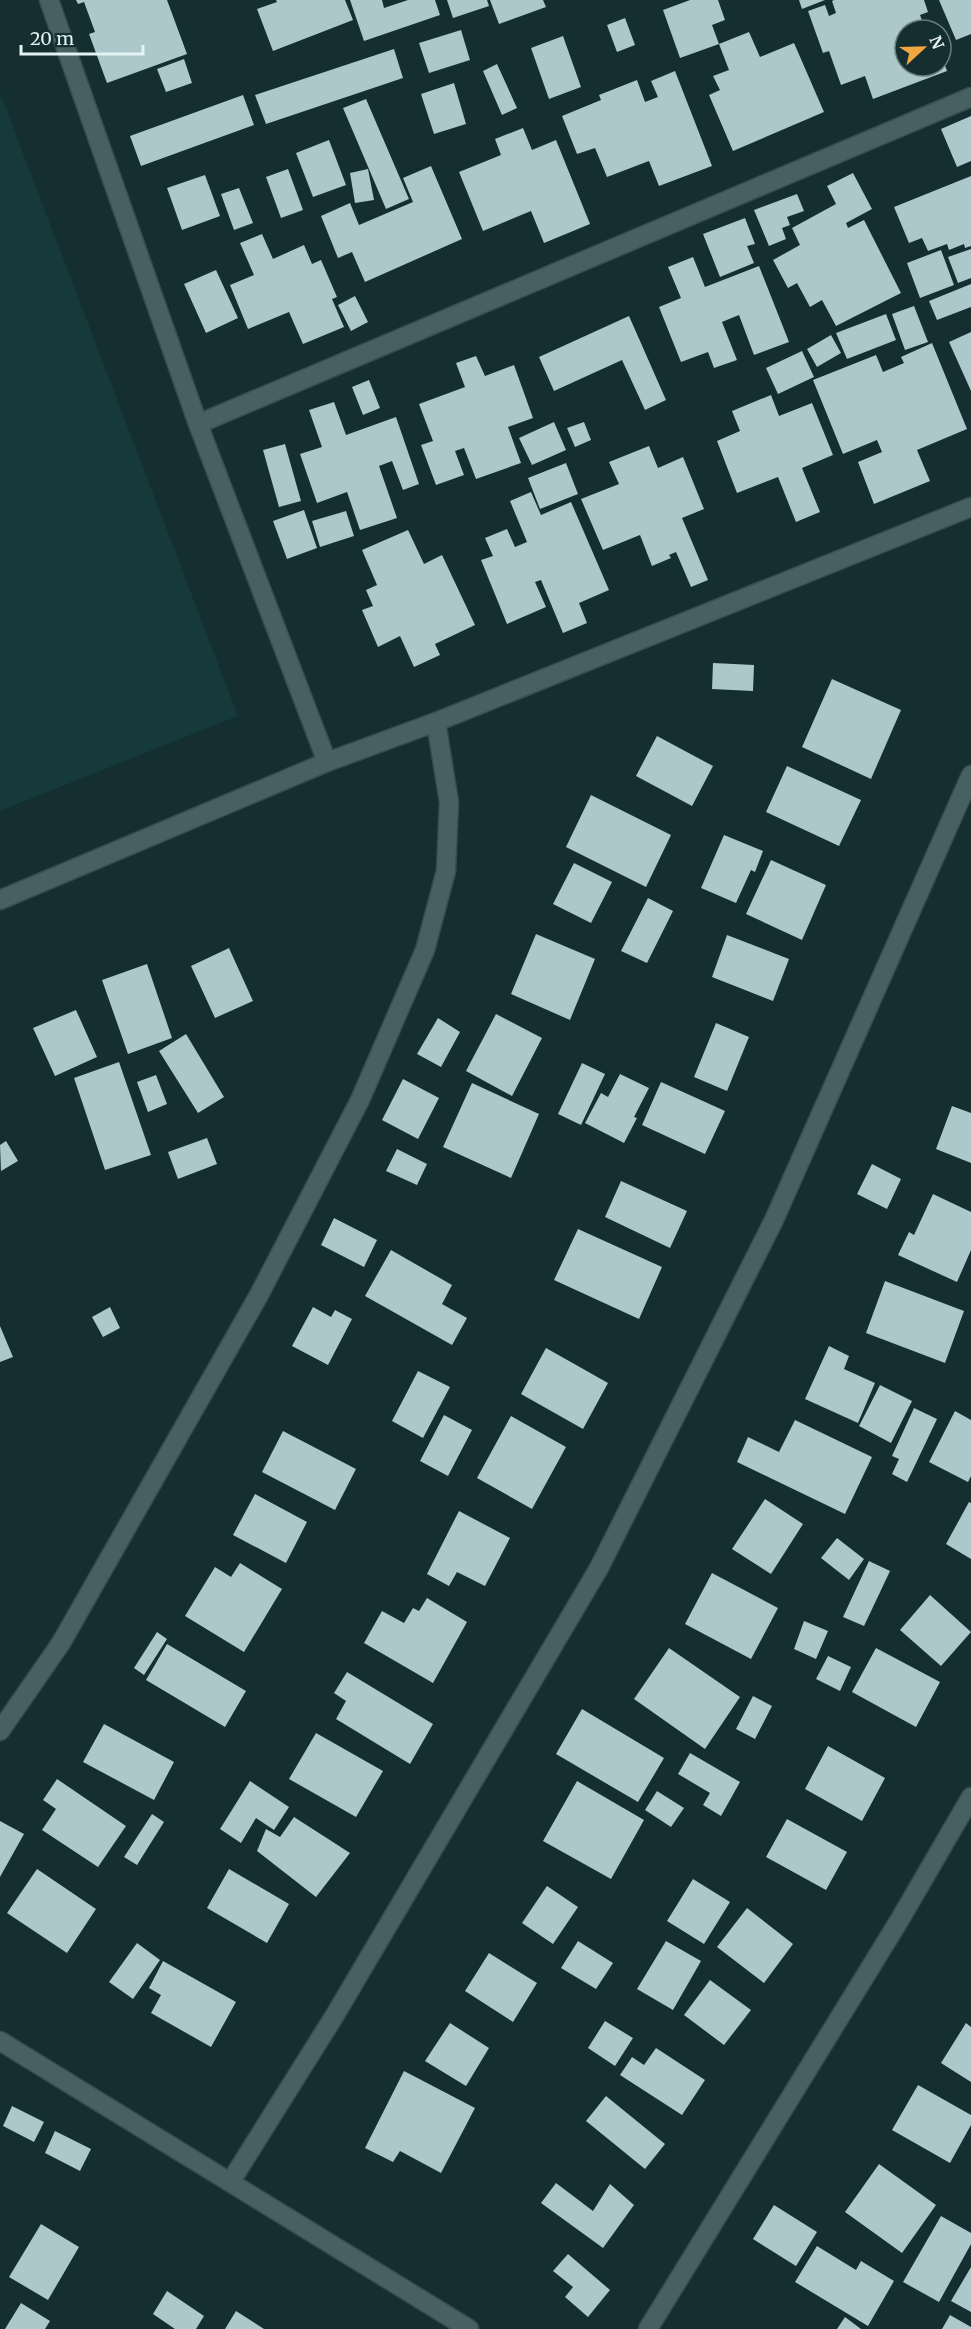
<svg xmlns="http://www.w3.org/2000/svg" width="971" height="2329" viewBox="0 0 971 2329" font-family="Merriweather,serif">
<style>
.built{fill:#16393b}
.building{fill:#acc8ca}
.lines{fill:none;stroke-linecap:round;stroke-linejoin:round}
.minor-casing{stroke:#374b4c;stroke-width:21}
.minor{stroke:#476163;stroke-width:18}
</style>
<rect width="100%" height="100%" fill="#152e2f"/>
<path class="built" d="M0 93 238 716 0 811Z"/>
<path class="building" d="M76 0H167L187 54 107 83 89 34 95 32 84 2 78 4Z
M276 0H345L353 20 273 51 257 9 277 2Z
M350 0H382L384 8 408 0H435L440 15 364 41Z
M447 0H487L489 6 453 18Z
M490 0H543L546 7 499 24Z
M690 0H718L725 20 712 25 719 44 749 32 760 57 794 43 824 112 733 151 709 95 720 90 713 76 729 70 719 44 680 58 663 10Z
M799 0H825L802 9Z
M834 0H924L928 12 920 15 925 29 931 27 932 30H905V66H941V54L947 71 873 99 865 76 841 85 829 51 823 53 808 11 825 5 829 16 836 13 832 1Z
M939 0H971V34L956 40Z
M625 18 635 45 617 52 607 25Z
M461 30 470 60 429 73 419 43Z
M563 36 581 87 549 99 531 48Z
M394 49 403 78 266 124 255 95Z
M184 59 192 83 166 92 157 69Z
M497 64 517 108 502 115 483 71Z
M675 71 712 166 659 186 649 161 607 177 595 148 577 154 562 116 601 100 599 95 637 80 645 102 658 97 651 81Z
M454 83 466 124 434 134 421 94Z
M243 95 254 125 141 166 130 136Z
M366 99 409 199 386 209 343 108Z
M971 116V161L957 167 941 129Z
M523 128 532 150 556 140 590 224 544 243 531 211 483 231 459 172 501 155 495 139Z
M329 140 346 185 313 197 296 153Z
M431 166 462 239 365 282 352 252 338 258 321 216 350 203 359 225 413 202 403 178Z
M288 169 303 210 281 218 266 177Z
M368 169 374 200 355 203 350 173Z
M853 173 872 209 846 223 848 228 864 220 901 293 836 326 822 300 810 307 797 283 788 288 773 260 800 245 792 228 836 204 827 186Z
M205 175 220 216 182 230 167 188Z
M971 176V246L965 248 964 244 949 250 947 244 928 251 922 238 909 243 894 207Z
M239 188 253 223 234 230 221 194Z
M797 194 804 211 787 217 790 225 782 228 786 239 769 246 754 210Z
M745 218 755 244 747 246 754 263 720 277 703 234Z
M262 234 273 259 304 245 312 264 321 260 337 297 332 299 344 327 303 344 289 312 248 329 230 285 254 275 240 243Z
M971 249V278L958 283 948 257Z
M941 250 954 285 920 298 907 263Z
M693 257 705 287 759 266 789 342 754 355 739 315 722 322 737 360 714 368 708 352 681 362 659 307 681 298 668 267Z
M216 270 238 318 206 333 184 284Z
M971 284V307L937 320 929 301Z
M355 296 368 322 351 331 338 305Z
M914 306 928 342 905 350 892 314Z
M886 314 896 340 847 359 836 333Z
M629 316 666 400 645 410 622 360 554 391 539 357Z
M971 332V391L949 342Z
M831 335 841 353 817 367 807 349Z
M932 343 967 429 917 450 930 481 874 504 858 462 882 452 877 440 843 454 813 380 876 355 883 372 904 363 901 357Z
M802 351 814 377 778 394 766 368Z
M476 356 485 376 514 365 533 418 508 427 521 463 476 479 464 448 455 451 464 475 436 485 421 445 433 441 419 404 465 387 456 363Z
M369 380 380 408 363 415 352 387Z
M771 395 779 416 812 403 833 455 802 468 820 512 796 522 778 477 737 493 717 441 740 431 732 411Z
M334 402 346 435 396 417 419 484 403 490 392 461 379 466 397 518 360 530 347 492 317 503 300 454 322 447 309 410Z
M554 422 566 450 532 465 519 438Z
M584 422 591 440 575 447 567 428Z
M285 444 301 501 279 507 263 450Z
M649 446 658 468 683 457 704 509 682 518 708 580 691 587 676 552 669 555 671 558 652 566 640 535 603 550 581 499 619 484 609 462Z
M566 463 578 494 540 509 528 478Z
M531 492 541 515 571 502 609 590 579 603 587 623 563 633 541 580 535 582 546 607 507 624 481 560 493 556 485 538 507 529 515 547 527 542 510 501Z
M304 510 317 548 287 559 273 521Z
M346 511 354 536 320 547 312 521Z
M408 530 424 564 442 555 475 625 435 644 440 655 414 667 400 636 378 647 362 610 373 606 366 590 377 585 362 550Z
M713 663 754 665 753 691 712 689Z
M832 679 901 710 871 779 802 747Z
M657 736 713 766 692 806 636 776Z
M787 766 861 800 839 846 766 812Z
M591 795 671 835 646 887 566 847Z
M724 835 763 851 755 872 751 870 736 903 701 888Z
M771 860 826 885 802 940 746 914Z
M574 863 612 882 591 923 553 904Z
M648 898 673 911 647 963 621 951Z
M536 934 595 959 570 1020 511 994Z
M727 935 789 959 773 1001 712 977Z
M229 948 253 1001 215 1018 191 966Z
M147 964 172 1038 128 1054 102 980Z
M76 1010 97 1057 55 1076 33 1028Z
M496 1014 542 1038 512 1096 466 1071Z
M438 1018 460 1032 441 1067 417 1054Z
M716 1023 749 1037 727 1091 694 1077Z
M186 1034 224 1097 198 1113 159 1051Z
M119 1062 151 1155 105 1170 74 1078Z
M582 1063 605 1074 581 1125 558 1114Z
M620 1074 649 1088 634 1117 637 1118 624 1143 585 1123 601 1093 608 1097Z
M156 1075 167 1104 148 1112 137 1082Z
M403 1079 439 1098 418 1139 382 1120Z
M661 1082 725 1111 705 1154 642 1125Z
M472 1083 539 1114 511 1178 443 1147Z
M952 1106 971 1113V1163L936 1149Z
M207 1138 217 1164 178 1179 168 1152Z
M6 1141 18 1161 1 1171 0 1145Z
M397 1149 427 1164 417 1185 386 1171Z
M872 1164 901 1179 887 1209 857 1194Z
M621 1181 687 1211 670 1248 605 1217Z
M933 1194 971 1212V1250L957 1282 898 1255 909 1232 914 1235Z
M334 1218 377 1240 364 1267 321 1245Z
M578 1229 662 1267 639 1319 554 1280Z
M391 1250 452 1285 442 1304 467 1318 452 1345 365 1296Z
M885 1281 964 1311 945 1363 866 1333Z
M110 1307 120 1328 103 1337 92 1317Z
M313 1307 331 1317 335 1310 352 1319 328 1365 292 1346Z
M0 1326 13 1357 0 1362Z
M829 1346 849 1356 844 1369 875 1383 858 1423 805 1399Z
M546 1348 608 1383 583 1429 521 1394Z
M418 1371 450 1387 423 1438 392 1421Z
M880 1385 912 1401 891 1443 859 1426Z
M914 1408 937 1419 907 1482 892 1474 899 1459 892 1456Z
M955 1411 971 1420V1476L968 1482 929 1462Z
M444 1415 472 1430 448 1476 420 1461Z
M511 1416 566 1447 532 1509 477 1478Z
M795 1420 872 1457 845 1514 737 1462 748 1437 779 1452Z
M283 1431 356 1469 335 1510 262 1472Z
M255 1494 307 1522 286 1563 233 1535Z
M765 1499 803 1524 771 1574 732 1549Z
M969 1502 971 1503V1559L946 1544Z
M459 1511 510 1538 485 1586 457 1572 449 1586 427 1574Z
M837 1538 864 1559 849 1580 821 1558Z
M869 1561 890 1571 864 1626 843 1617Z
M240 1563 282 1589 244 1652 185 1616 215 1567 231 1577Z
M712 1573 778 1608 751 1659 685 1624Z
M930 1595 971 1632 941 1666 900 1630Z
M427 1598 467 1622 433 1683 364 1643 382 1611 404 1623 413 1608 419 1611Z
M804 1621 828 1631 816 1659 794 1649Z
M157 1632 167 1639 144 1675 134 1668Z
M167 1644 246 1691 225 1727 146 1680Z
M669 1648 740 1697 705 1749 634 1699Z
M876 1648 940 1682 916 1727 852 1692Z
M828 1656 851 1667 840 1691 816 1679Z
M347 1672 433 1724 410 1764 336 1719 346 1701 334 1693Z
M753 1696 772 1706 755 1739 736 1729Z
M582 1709 664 1758 638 1802 556 1754Z
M104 1724 174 1762 154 1800 83 1762Z
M316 1733 383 1771 356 1817 289 1779Z
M828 1746 885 1778 862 1821 805 1789Z
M690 1753 740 1782 721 1816 703 1805 710 1793 678 1774Z
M57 1779 126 1826 98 1867 42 1830 56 1809 43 1800Z
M250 1781 289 1807 274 1830 256 1818 241 1843 220 1829Z
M577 1781 644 1820 611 1879 543 1841Z
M657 1791 684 1808 671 1827 645 1810Z
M152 1814 164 1822 137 1865 124 1857Z
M294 1817 350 1853 316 1897 257 1851 266 1829 280 1837Z
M787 1819 847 1852 826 1890 766 1857Z
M0 1821 24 1834 0 1877Z
M37 1869 96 1909 67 1953 7 1913Z
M229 1869 289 1904 267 1943 207 1908Z
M693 1879 730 1902 704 1944 667 1921Z
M547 1886 578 1907 553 1944 522 1923Z
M747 1908 793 1944 764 1983 717 1947Z
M578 1941 613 1963 596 1989 561 1968Z
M666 1941 701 1961 673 2010 637 1989Z
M137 1943 160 1960 133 1999 109 1982Z
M489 1953 537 1983 513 2022 465 1991Z
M163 1961 236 2002 211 2047 151 2013 161 1995 149 1988Z
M710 1980 751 2010 724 2045 684 2015Z
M605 2021 633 2038 615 2066 588 2048Z
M450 2023 489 2048 466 2086 425 2061Z
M966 2023 971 2027V2082L941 2063Z
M656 2048 705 2080 682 2115 620 2075 632 2057 644 2065Z
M404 2071 475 2108 441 2173 400 2151 393 2162 365 2148Z
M918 2085 971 2115V2125L950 2163 892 2130Z
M606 2096 665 2144 645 2169 586 2121Z
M12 2106 44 2122 34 2142 3 2126Z
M55 2131 91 2149 80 2171 45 2153Z
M879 2164 936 2205 902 2253 845 2212Z
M556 2183 593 2211 610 2184 634 2205 603 2248 541 2203Z
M774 2205 817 2232 796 2266 753 2239Z
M941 2216 971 2233V2244L939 2302 903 2282Z
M41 2224 79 2247 48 2300 9 2277Z
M817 2246 856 2270 861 2261 894 2281 868 2326 795 2282Z
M568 2254 610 2290 588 2317 565 2297 573 2287 553 2271Z
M971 2267V2312L951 2301Z
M167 2291 204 2316 196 2329H175L153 2314Z
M21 2303 50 2321 45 2329H5Z
M236 2311 264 2329H225Z
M950 2315 971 2327V2329H942Z
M845 2317 861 2329H837Z"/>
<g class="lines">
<g class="minor-casing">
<path id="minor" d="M49 0 198 424 327 762
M198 424 971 97
M0 900 327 762 436 722 971 507
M0 1731 61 1643 259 1295 360 1100 425 950 446 871 449 802 436 722
M0 2041 469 2329
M231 2181 335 2015 599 1568 774 1220 971 775
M648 2329 899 1921 971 1797"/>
</g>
<use href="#minor" class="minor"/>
</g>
<g transform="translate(923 48) rotate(68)"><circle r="28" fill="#152e2f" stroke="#687c7d" stroke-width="1.5"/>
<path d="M0-4.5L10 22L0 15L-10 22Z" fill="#f1a640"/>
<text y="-9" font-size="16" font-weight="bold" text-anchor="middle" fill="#e4f2f3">N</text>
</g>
<path d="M21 45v9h122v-9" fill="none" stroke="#e4f2f3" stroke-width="3"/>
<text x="30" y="45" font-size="18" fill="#e4f2f3" stroke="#152e2f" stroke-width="4.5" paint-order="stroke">20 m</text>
</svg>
